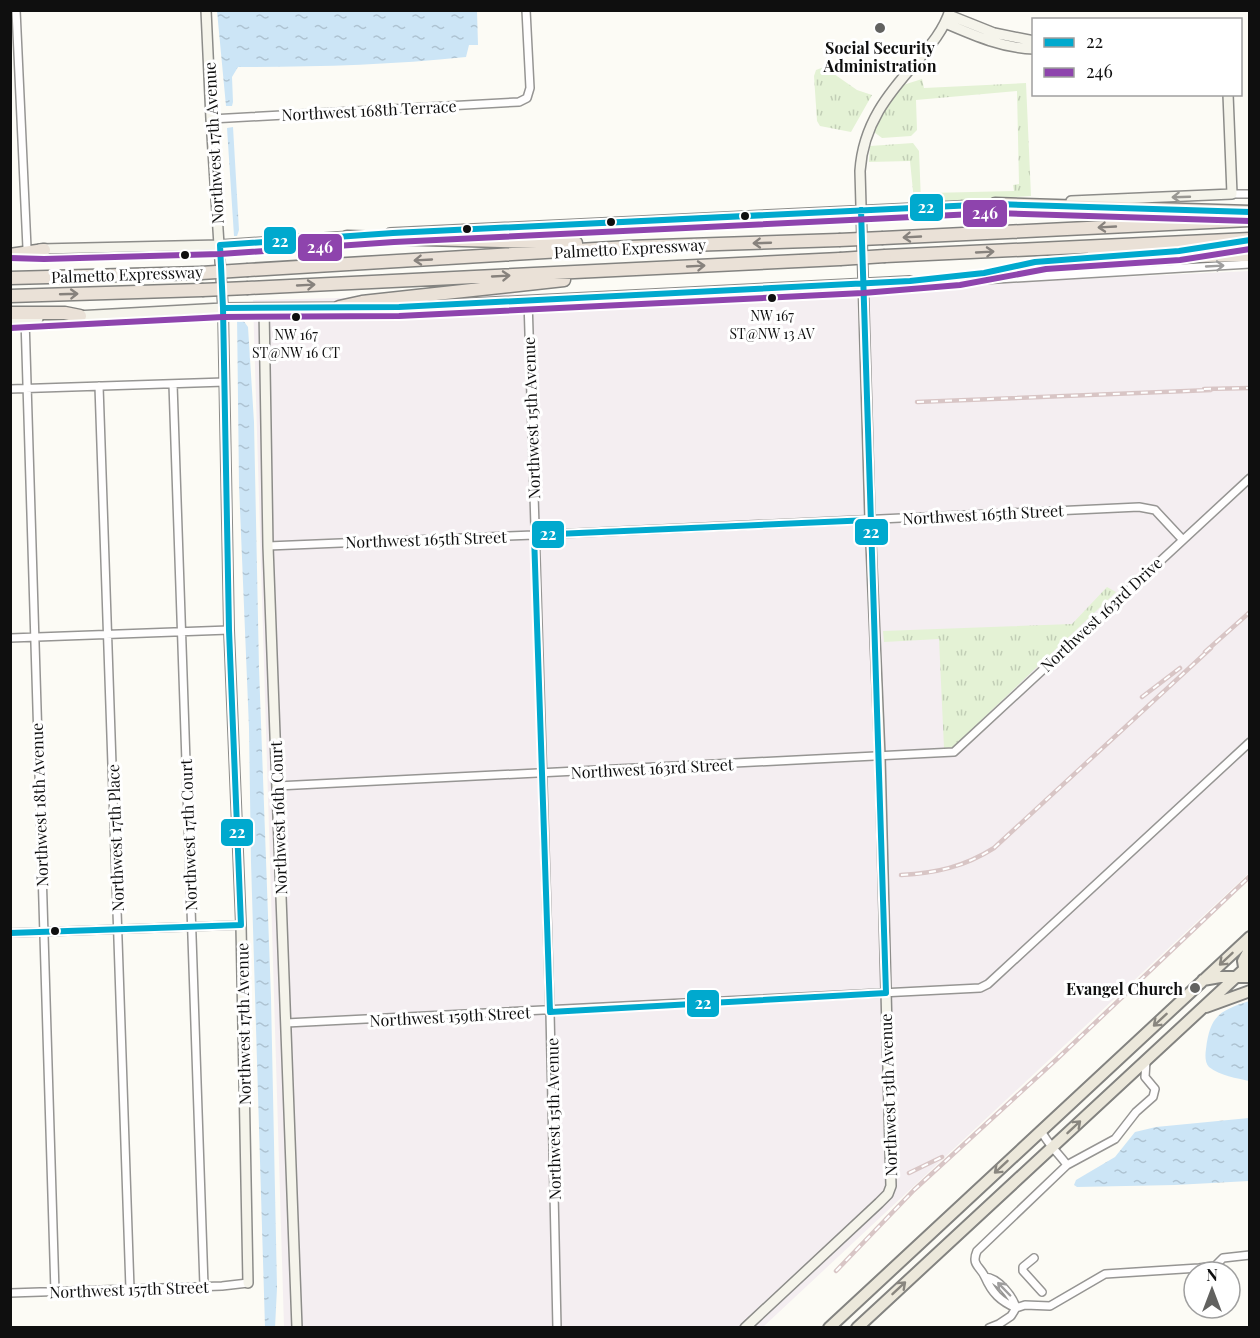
<svg xmlns="http://www.w3.org/2000/svg" width="1260" height="1338" viewBox="0 0 1260 1338" font-family="'Playfair Display',serif">
<style>
.industrial{fill:#f4eef1}
.grass{fill:url(#grass-tufts)}
.water{fill:url(#water-ripples)}
.lines{fill:none;stroke-linecap:round;stroke-linejoin:round}
.street-casing{stroke:#969593;stroke-width:10}
.secondary-casing{stroke:#8c8c89;stroke-width:12}
.primary-casing{stroke:#838380;stroke-width:14}
.highway-casing{stroke:#838380;stroke-width:15}
.street{stroke:#fffefe;stroke-width:7}
.secondary{stroke:#f5f4eb;stroke-width:9}
.primary{stroke:#ece8db;stroke-width:10}
.highway{stroke:#eae1d7;stroke-width:12}
.rail-casing{stroke:#d8c5c5;stroke-width:4.5}
.rail{stroke:#fff;stroke-width:2;stroke-dasharray:7;stroke-linecap:butt}
.highway-bridge-casing{stroke:#838380;stroke-width:15;stroke-linecap:butt}
.highway-bridge{stroke:#eae1d7;stroke-width:12}
.bus-1-casing{stroke:#fff;stroke-width:10}
.bus-2-casing{stroke:#fff;stroke-width:10}
.bus-1{stroke:#00a9ce;stroke-width:6}
.bus-2{stroke:#8e44ad;stroke-width:6}
.oneway{stroke:#999893}
.oneway2{stroke:#87827d}
.oneway3{stroke:#9f9e9e}
.oneway4{stroke:#89867f}
.poi-dot{fill:#626260;stroke:#fff;stroke-width:2}
.bus-dot{fill:#0f0f0f;stroke:#fff;stroke-width:2}
.labels{text-anchor:middle;dominant-baseline:central;stroke-width:6;stroke-linejoin:round;paint-order:stroke}
.bus-label{font-size:14px;fill:#0f0f0f;stroke:#fff}
.poi-label{font-size:16px;font-weight:bold;fill:#0f0f0f;stroke:#fff}
.street-label{font-size:16px;fill:#0f0f0f;stroke:#fff}
.line-badge{stroke:#fff;stroke-width:2}
.badge-label{font-size:16px;text-anchor:middle;font-weight:bold;fill:#fff}
</style>
<defs>
<pattern id="grass-tufts" width="24" height="20" patternUnits="userSpaceOnUse" patternTransform="scale(1.5)"><rect width="24" height="20" fill="#e4f2d5"/><path d="M3 7l-1-3M5 7V3M7 7l1-3M15 17l-1-3M17 17v-4M19 17l1-3" fill="none" stroke="#c2ceb6"/></pattern>
<pattern id="water-ripples" width="26" height="14" patternUnits="userSpaceOnUse" patternTransform="scale(1.5)"><rect width="26" height="14" fill="#cce5f6"/><path d="M2 4q2-2 4 0t4 0M15 11q2-2 4 0t4 0" fill="none" stroke="#aec3d2"/></pattern>
</defs>
<rect width="100%" height="100%" fill="#fcfbf5"/>
<path class="industrial" d="M1249 271V873L763 1327H284L253 300 995 283Z"/>
<path class="grass" d="M824 67 857 90 872 95 851 132 820 126 817 121 814 76 816 70Z
M922 79 924 88 1026 83 1031 196 929 202V193L1014 191 1013 185 1019 184 1017 91 916 100 917 130 911 136 882 138 874 132 885 109 903 85Z
M913 143 919 151 921 201H914L910 161 869 162 870 146Z
M1107 587 1116 592 953 747 944 748 939 639 884 642 883 631 1072 624Z"/>
<path class="water" d="M217 11H477L478 45H469L466 57C390 65 314 67 238 67L232 77 233 102 232 106H226Z
M233 127 239 230 237 236H234L227 128Z
M237 315 240 316 248 327 254 422 259 668 271 997 277 1288 275 1328 265 1327 251 862 249 728 239 485Z
M1249 1001H1250L1249 1081C1237 1078 1220 1076 1209 1067 1205 1063 1205 1055 1206 1049 1210 1016 1219 1011 1249 1001Z
M1249 1118V1181L1175 1185 1077 1187 1074 1185 1076 1180 1115 1157 1135 1132 1156 1127Z"/>
<g class="lines">
<g class="street-casing">
<path id="street" d="M16 10 27 248
M211 119 519 102 527 98 530 88 526 10
M1232 194H1250
M910 281 981 280 1250 264
M528 300 550 1012 557 1328
M25 319 55 1292
M173 384 204 1286
M99 386 130 1289
M10 389 225 382
M268 546 534 535 1139 507 1155 510 1182 539
M10 638 229 630
M277 786 954 752 1250 478
M10 933 241 925
M286 1023 980 988 988 984 1250 742
M1041 1130C1045 1141 1060 1155 1067 1165
M1034 1258 1023 1267V1271L1042 1292
M985 1277C998 1278 1013 1296 1016 1308
M10 1293 222 1286 248 1283
M1016 1308C1000 1301 992 1293 985 1277 980 1266 971 1265 977 1251L1067 1165 1115 1139 1136 1112 1153 1097 1155 1089 1145 1077 1146 1061
M989 1328 999 1324 1011 1316 1016 1308 1025 1305 1050 1306 1105 1274 1199 1268 1215 1266 1223 1258 1250 1255"/>
</g>
<g class="secondary-casing">
<path id="secondary" d="M206 10 211 119 223 308 229 630 241 925 248 1283
M949 15 994 33 1034 41
M945 23C973 35 1002 48 1034 49
M1071 201 1232 194 1228 94
M390 233 1000 204
M40 249 220 245 353 236
M264 308 268 546 297 1328
M76 316 223 308 399 307 910 281
M10 319H38
M745 1328 879 1203 888 1194 891 1186 880 756 870 520 860 171C863 124 888 94 917 61 930 46 944 30 950 10"/>
</g>
<g class="primary-casing">
<path id="primary" d="M1245 973 1243 961 1250 948
M1203 980 1220 977H1250
M1206 1007 1250 991
M829 1328 1250 937
M857 1328 1250 964"/>
</g>
<g class="highway-casing">
<path id="highway" d="M995 204 1250 212
M347 237 576 243
M883 238 1250 220
M1094 253 1144 257 1250 255
M10 255 44 250
M885 256 1250 239
M248 270 628 247 839 240
M10 278 201 273
M248 288 840 259
M10 296 202 290
M339 307 362 302 564 280
M10 313H65L80 316"/>
</g>
<use href="#street" class="street"/>
<use href="#secondary" class="secondary"/>
<use href="#primary" class="primary"/>
<use href="#highway" class="highway"/>
<g class="rail-casing">
<path id="rail" d="M1204 389 1250 388
M917 402 1211 390
M1205 652 1250 612
M1142 697 1180 668
M901 875C936 873 964 867 994 848L1211 648
M909 1173 942 1157
M836 1271 914 1190 1058 1058 1250 876"/>
</g>
<use href="#rail" class="rail"/>
<g class="highway-bridge-casing">
<path id="highway-bridge" d="M839 240 883 238
M840 259 885 256
M201 273 248 270
M202 290 248 288"/>
</g>
<use href="#highway-bridge" class="highway-bridge"/>
<g class="bus-1-casing">
<path id="bus-1" d="M861 210 886 993 550 1012 534 535 870 520
M223 308 399 307 910 281 984 273 1035 262 1179 251 1250 240
M10 933 241 925 229 630 223 308 220 245 393 233 995 204 1250 212"/>
</g>
<g class="bus-2-casing">
<path id="bus-2" d="M10 258 44 259 220 254 394 242 995 213 1250 221
M10 328 223 317 399 316 863 293 960 285 1046 269 1180 260 1250 249"/>
</g>
<use href="#bus-1" class="bus-1"/>
<use href="#bus-2" class="bus-2"/>
</g>
<defs><path id="oneway-shaft" d="M-6 0H5M1.5-3L5.5 0L1.5 3" fill="none" stroke-width="1.6" stroke-linecap="round" stroke-linejoin="round" transform="scale(1.5)"/></defs>
<use class="oneway" href="#oneway-shaft" transform="translate(1181 197) rotate(178)"/>
<g class="oneway2">
<use href="#oneway-shaft" transform="translate(1107 227) rotate(177)"/>
<use href="#oneway-shaft" transform="translate(912 237) rotate(177)"/>
<use href="#oneway-shaft" transform="translate(762 243) rotate(178)"/>
<use href="#oneway-shaft" transform="translate(985 252) rotate(-3)"/>
<use href="#oneway-shaft" transform="translate(423 260) rotate(177)"/>
<use href="#oneway-shaft" transform="translate(696 266) rotate(-3)"/>
<use href="#oneway-shaft" transform="translate(501 276) rotate(-3)"/>
<use href="#oneway-shaft" transform="translate(306 285) rotate(-3)"/>
<use href="#oneway-shaft" transform="translate(69 294) rotate(-2)"/>
</g>
<g class="oneway3">
<use href="#oneway-shaft" transform="translate(1215 266) rotate(-3)"/>
<use href="#oneway-shaft" transform="translate(1004 1289) rotate(-134)"/>
</g>
<g class="oneway4">
<use href="#oneway-shaft" transform="translate(1226 959) rotate(137)"/>
<use href="#oneway-shaft" transform="translate(1160 1020) rotate(137)"/>
<use href="#oneway-shaft" transform="translate(1074 1127) rotate(-43)"/>
<use href="#oneway-shaft" transform="translate(1001 1167) rotate(137)"/>
<use href="#oneway-shaft" transform="translate(899 1288) rotate(-43)"/>
</g>
<g class="poi-dot">
<circle cx="880" cy="28" r="6"/>
<circle cx="1195" cy="988" r="6"/>
</g>
<g class="bus-dot">
<circle cx="745" cy="216" r="5"/>
<circle cx="611" cy="222" r="5"/>
<circle cx="467" cy="229" r="5"/>
<circle cx="185" cy="255" r="5"/>
<circle cx="772" cy="298" r="5"/>
<circle cx="296" cy="317" r="5"/>
<circle cx="55" cy="931" r="5"/>
</g>
<g class="labels">
<g class="bus-label">
<text x="772" y="315">NW 167<tspan x="772" dy="18">ST@NW 13 AV</tspan></text>
<text x="296" y="334">NW 167<tspan x="296" dy="18">ST@NW 16 CT</tspan></text>
</g>
<g class="poi-label">
<text x="880" y="47">Social Security<tspan x="880" dy="18">Administration</tspan></text>
<text x="1183" y="988" text-anchor="end">Evangel Church</text>
</g>
<g class="street-label">
<text transform="translate(369 110) rotate(-3)">Northwest 168th Terrace</text>
<text transform="translate(213 143) rotate(-93)">Northwest 17th Avenue</text>
<text transform="translate(630 248) rotate(-3)">Palmetto Expressway</text>
<text transform="translate(127 274) rotate(-2)">Palmetto Expressway</text>
<text transform="translate(531 418) rotate(-92)">Northwest 15th Avenue</text>
<text transform="translate(983 514) rotate(-3)">Northwest 165th Street</text>
<text transform="translate(426 539) rotate(-2)">Northwest 165th Street</text>
<text transform="translate(1101 614) rotate(-43)">Northwest 163rd Drive</text>
<text transform="translate(652 768) rotate(-3)">Northwest 163rd Street</text>
<text transform="translate(39 805) rotate(-92)">Northwest 18th Avenue</text>
<text transform="translate(278 818) rotate(-92)">Northwest 16th Court</text>
<text transform="translate(188 835) rotate(-92)">Northwest 17th Court</text>
<text transform="translate(115 838) rotate(-92)">Northwest 17th Place</text>
<text transform="translate(450 1016) rotate(-3)">Northwest 159th Street</text>
<text transform="translate(243 1024) rotate(-91)">Northwest 17th Avenue</text>
<text transform="translate(888 1095) rotate(-92)">Northwest 13th Avenue</text>
<text transform="translate(553 1119) rotate(-91)">Northwest 15th Avenue</text>
<text transform="translate(129 1289) rotate(-2)">Northwest 157th Street</text>
</g>
</g>
<g class="line-badge">
<rect x="909" y="193" width="35" height="29" rx="6" fill="#00a9ce"/>
<rect x="962" y="199" width="46" height="29" rx="6" fill="#8e44ad"/>
<rect x="263" y="226" width="34" height="29" rx="6" fill="#00a9ce"/>
<rect x="297" y="233" width="46" height="29" rx="6" fill="#8e44ad"/>
<rect x="854" y="518" width="35" height="28" rx="6" fill="#00a9ce"/>
<rect x="531" y="520" width="34" height="29" rx="6" fill="#00a9ce"/>
<rect x="220" y="818" width="34" height="29" rx="6" fill="#00a9ce"/>
<rect x="686" y="989" width="34" height="29" rx="6" fill="#00a9ce"/>
</g>
<g class="badge-label">
<text x="926" y="213">22</text>
<text x="985" y="219">246</text>
<text x="280" y="247">22</text>
<text x="320" y="253">246</text>
<text x="871" y="538">22</text>
<text x="548" y="540">22</text>
<text x="237" y="838">22</text>
<text x="703" y="1009">22</text>
</g>
<rect width="1260" height="1338" fill="none" stroke="#0f0f0f" stroke-width="24"/>
<rect x="1032" y="18" width="210" height="78" fill="#ffffff" stroke="#9f9f9f" stroke-width="1.5"/>
<rect x="1044" y="38" width="30" height="9" fill="#00a9ce" stroke="#9f9f9f" stroke-width="1.5"/>
<text x="1086" y="48" font-size="18" fill="#0f0f0f">22</text>
<rect x="1044" y="68" width="30" height="9" fill="#8e44ad" stroke="#9f9f9f" stroke-width="1.5"/>
<text x="1086" y="78" font-size="18" fill="#0f0f0f">246</text>
<g transform="translate(1212 1290)"><circle r="28" fill="#ffffff" stroke="#9f9f9f" stroke-width="1.5"/>
<path d="M0-4.5L10 22L0 15L-10 22Z" fill="#626260"/>
<text y="-9" font-size="16" font-weight="bold" text-anchor="middle" fill="#0f0f0f">N</text>
</g>
</svg>
